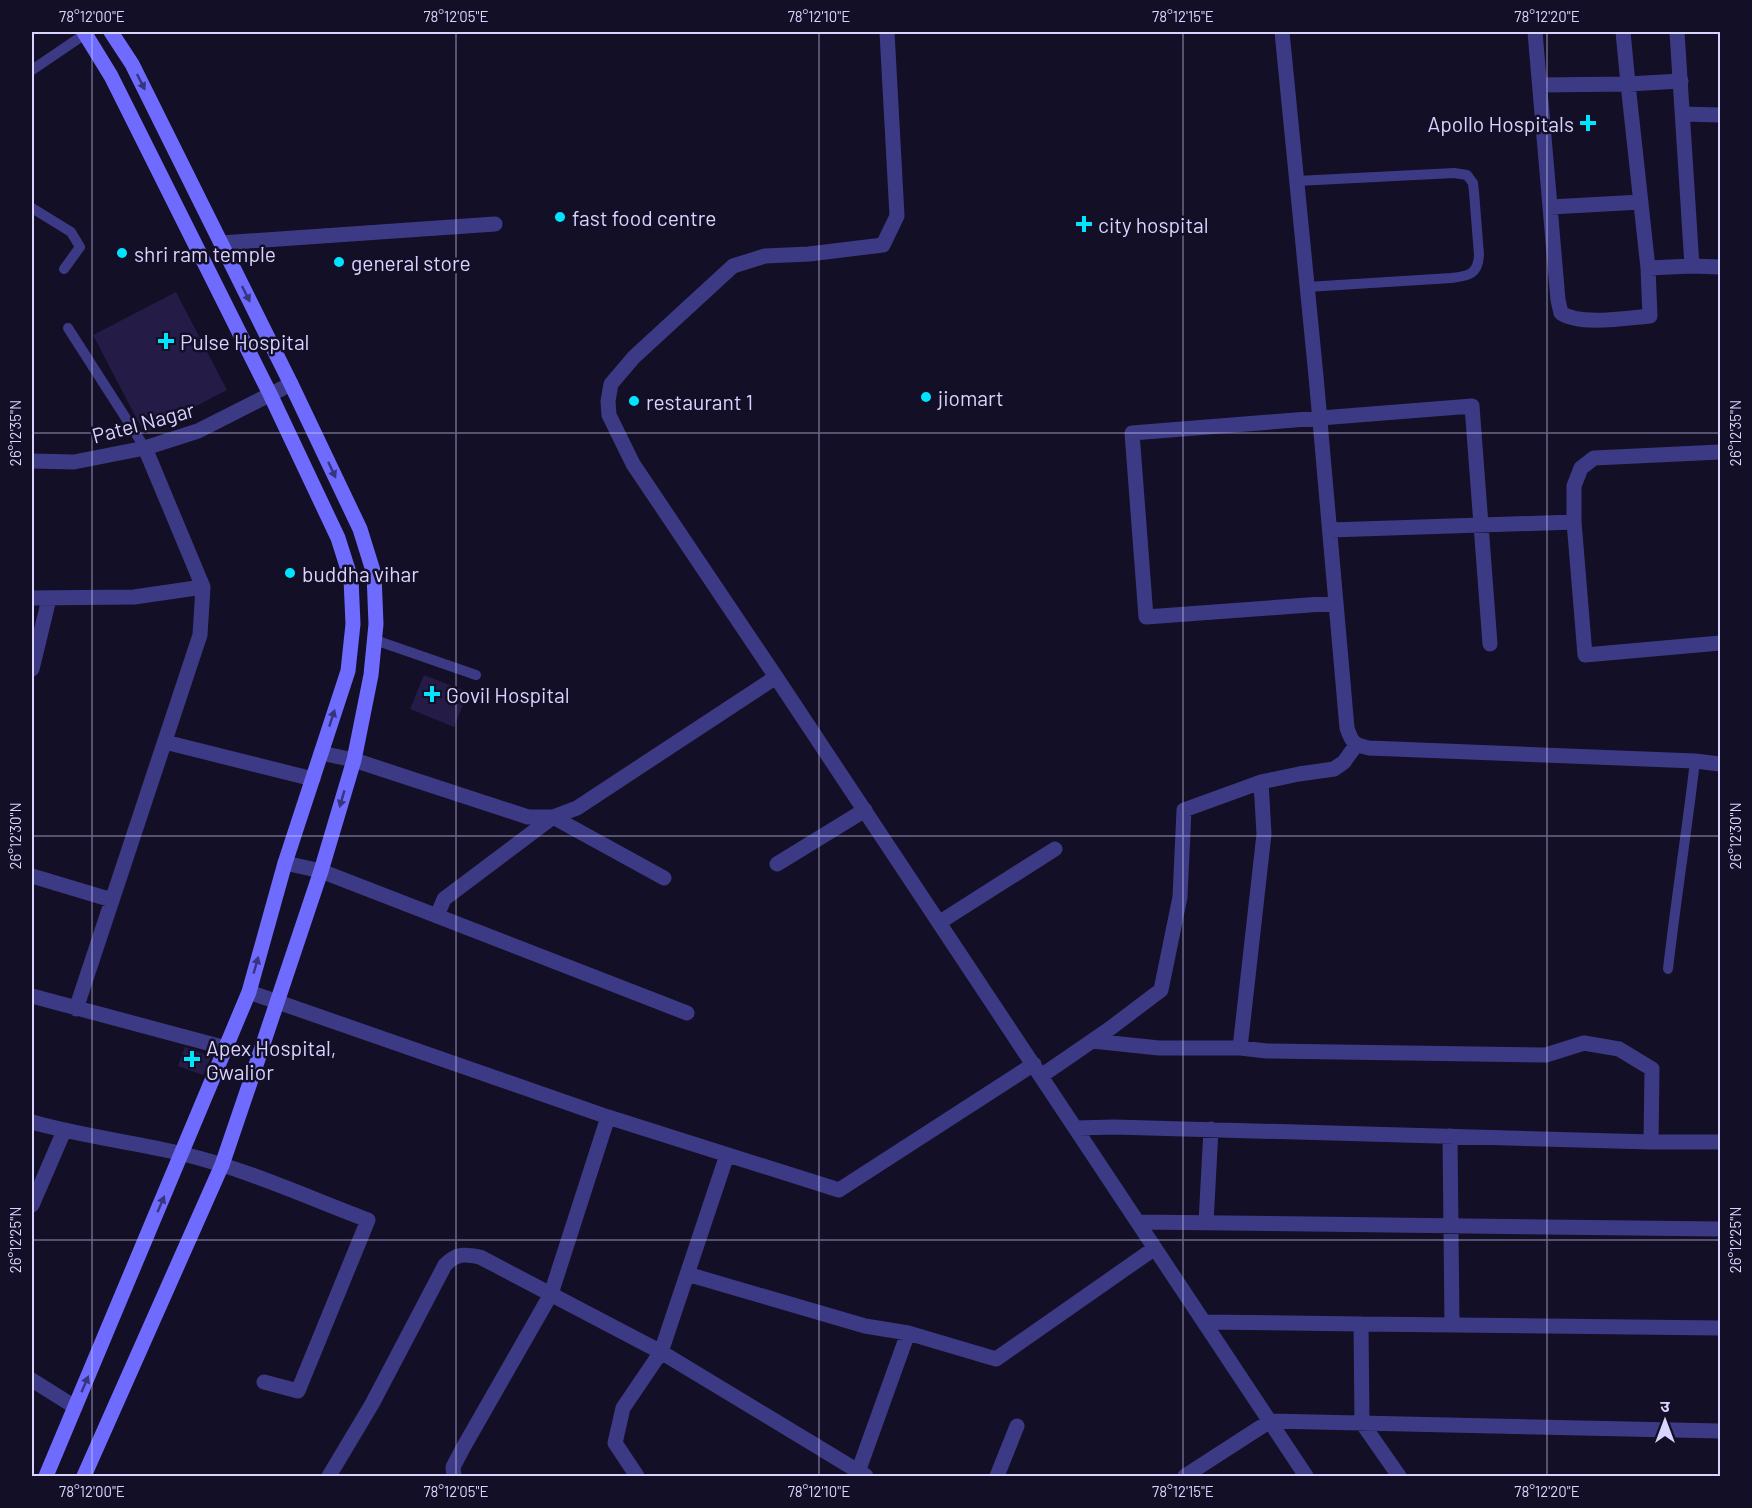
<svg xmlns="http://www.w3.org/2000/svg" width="1752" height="1508" viewBox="0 0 1752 1508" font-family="Barlow,'Noto Sans Devanagari',sans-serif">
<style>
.building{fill:#241b47}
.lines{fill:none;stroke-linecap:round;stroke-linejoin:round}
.service{stroke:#3d3a85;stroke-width:10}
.minor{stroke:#3d3a85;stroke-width:15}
.tertiary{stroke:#3d3a85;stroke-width:15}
.secondary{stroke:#6f6bff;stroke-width:15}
.oneway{fill:#38347d}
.ticks{fill:none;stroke:#d9d4ff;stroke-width:1.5;stroke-opacity:0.45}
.poi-dot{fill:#00e5ff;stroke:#130f26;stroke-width:2}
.labels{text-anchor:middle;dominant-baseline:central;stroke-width:5;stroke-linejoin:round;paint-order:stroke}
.poi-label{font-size:21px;fill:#d9d4ff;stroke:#130f26;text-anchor:start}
.street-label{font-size:21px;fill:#d9d4ff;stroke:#130f26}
.neatline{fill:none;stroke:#d9d4ff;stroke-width:2}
.ticks-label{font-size:15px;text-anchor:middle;fill:#d9d4ff}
</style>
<rect width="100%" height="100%" fill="#130f26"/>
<path class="building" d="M176 292 227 390 144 433 93 335Z
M424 675 468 692 454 727 410 709Z
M185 1047 211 1057 203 1075 178 1066Z"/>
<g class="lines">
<path class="service" d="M32 70 88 32
M1297 181 1454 173 1467 175 1473 183 1474 192 1479 255C1478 275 1468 276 1451 278L1307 287
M32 208 71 232 80 247 64 269
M68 328 145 448
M375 640 476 675
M1668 969C1676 899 1687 830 1695 761"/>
<path class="minor" d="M887 32 897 216 883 245 809 254 765 256 733 266 634 357 611 384 608 401 609 415 633 464 776 677 1306 1476
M1282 32 1316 376 1347 728C1352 743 1354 745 1369 748L1695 761 1720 764
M1535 32 1558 300 1561 313C1581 326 1626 318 1650 316L1648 268
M1623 32 1628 84 1681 81
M1677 32 1692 266 1720 267
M1540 85 1628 84 1648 268 1692 266
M1683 114 1720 115
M1550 207 1641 202
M221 243 495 224
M1720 452 1594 458 1581 468 1574 486V522L1585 655 1720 643
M1330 530 1574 522
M32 598 134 597 203 587 145 448
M1336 603 1146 617 1132 433 1472 406 1490 644
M32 669 49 599
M165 742 313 779
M321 753 354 760 528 817H553L577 808 776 677
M285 863 321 871 687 1013
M777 864 865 810
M32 876 112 900
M437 916 444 899 553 817 664 878
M940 922 1055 849
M249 992 608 1117 839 1190 1034 1064
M32 996 226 1048
M76 1009 200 635 203 587
M1092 1041 1159 1048H1240
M1041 1076 1108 1030 1161 990 1180 897 1184 810 1261 782 1299 774 1334 769 1344 762 1356 745
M32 1122C81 1136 133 1142 183 1154 246 1169 307 1197 368 1220L298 1391 264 1382
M1076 1128 1114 1127 1651 1142 1652 1069 1619 1049 1584 1043 1546 1055 1267 1051 1240 1048 1264 834 1261 782
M1450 1136 1452 1325
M1651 1142H1720
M32 1205 64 1131
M1138 1222 1720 1229
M1206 1223 1211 1129
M687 1274 865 1326 908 1333 858 1472
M1204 1322 1361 1324 1362 1423 1399 1476
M1361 1324 1720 1328
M908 1333 996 1359 1155 1248
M32 1380 75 1407
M329 1476 372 1404 445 1265C457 1253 464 1254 480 1257L661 1352 866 1476
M454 1476 453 1467 463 1448 551 1294 608 1117
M637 1476 615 1443 623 1408 661 1352 727 1155
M997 1476 1017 1426
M1185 1476 1270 1421 1720 1431"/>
<path class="tertiary" d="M32 461 74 462 145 448 198 431 291 384"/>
<path class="secondary" d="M46 1476 249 992 285 863 348 671 353 624 351 579 338 538 270 394 111 76 84 32
M84 1476 222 1165 255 1068 321 871 354 760 371 675 376 624 374 574 360 529 291 384 132 64 111 32"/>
</g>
<defs><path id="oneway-solid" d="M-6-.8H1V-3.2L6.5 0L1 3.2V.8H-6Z" transform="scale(1.5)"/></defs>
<g class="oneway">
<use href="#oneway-solid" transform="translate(141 82) rotate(63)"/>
<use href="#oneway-solid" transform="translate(246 294) rotate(63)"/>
<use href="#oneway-solid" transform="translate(332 470) rotate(65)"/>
<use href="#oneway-solid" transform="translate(332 718) rotate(-72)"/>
<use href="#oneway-solid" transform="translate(342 799) rotate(106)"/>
<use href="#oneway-solid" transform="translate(256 965) rotate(-74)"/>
<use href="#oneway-solid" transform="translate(161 1204) rotate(-67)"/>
<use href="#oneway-solid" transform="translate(85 1384) rotate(-67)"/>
</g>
<path class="ticks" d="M92 32V1476M456 32V1476M819 32V1476M1183 32V1476M1547 32V1476M32 433H1720M32 836H1720M32 1240H1720"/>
<g class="poi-dot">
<path d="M1585 114h6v6h6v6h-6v6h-6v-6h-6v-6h6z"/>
<circle cx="560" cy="217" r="6"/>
<path d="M1081 215h6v6h6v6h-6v6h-6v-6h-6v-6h6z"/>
<circle cx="122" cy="253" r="6"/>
<circle cx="339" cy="262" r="6"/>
<path d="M163 332h6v6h6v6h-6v6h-6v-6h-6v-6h6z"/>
<circle cx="926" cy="397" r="6"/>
<circle cx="634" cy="401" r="6"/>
<circle cx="290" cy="573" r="6"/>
<path d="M429 685h6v6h6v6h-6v6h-6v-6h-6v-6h6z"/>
<path d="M189 1050h6v6h6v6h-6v6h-6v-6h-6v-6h6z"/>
</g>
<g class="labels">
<g class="poi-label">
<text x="1574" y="123" text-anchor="end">Apollo Hospitals</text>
<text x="572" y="217">fast food centre</text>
<text x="1098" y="224">city hospital</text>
<text x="134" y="253">shri ram temple</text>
<text x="351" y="262">general store</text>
<text x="180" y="341">Pulse Hospital</text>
<text x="938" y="397">jiomart</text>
<text x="646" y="401">restaurant 1</text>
<text x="302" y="573">buddha vihar</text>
<text x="446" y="694">Govil Hospital</text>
<text x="206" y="1047">Apex Hospital,<tspan x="206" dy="24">Gwalior</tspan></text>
</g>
<g class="street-label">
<text transform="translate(143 422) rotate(-15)">Patel Nagar</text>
</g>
</g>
<rect width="1752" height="1508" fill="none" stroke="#130f26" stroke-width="66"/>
<g transform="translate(1665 1421)" stroke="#130f26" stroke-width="4.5" paint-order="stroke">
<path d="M0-4.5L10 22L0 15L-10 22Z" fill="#d9d4ff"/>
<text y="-9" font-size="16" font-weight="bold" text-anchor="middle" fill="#d9d4ff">उ</text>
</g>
<rect x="33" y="33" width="1686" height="1442" class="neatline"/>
<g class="ticks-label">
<text x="92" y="22">78°12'00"E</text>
<text x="456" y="22">78°12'05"E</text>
<text x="819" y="22">78°12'10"E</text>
<text x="1183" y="22">78°12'15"E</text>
<text x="1547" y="22">78°12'20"E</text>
<text transform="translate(16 433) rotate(-90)" y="5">26°12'35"N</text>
<text transform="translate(1736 433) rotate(-90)" y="5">26°12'35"N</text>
<text transform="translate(16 836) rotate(-90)" y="5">26°12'30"N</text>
<text transform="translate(1736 836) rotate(-90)" y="5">26°12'30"N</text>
<text transform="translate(16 1240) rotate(-90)" y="5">26°12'25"N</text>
<text transform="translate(1736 1240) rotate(-90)" y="5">26°12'25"N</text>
<text x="92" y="1497">78°12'00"E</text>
<text x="456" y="1497">78°12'05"E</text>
<text x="819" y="1497">78°12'10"E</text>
<text x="1183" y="1497">78°12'15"E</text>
<text x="1547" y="1497">78°12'20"E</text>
</g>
</svg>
